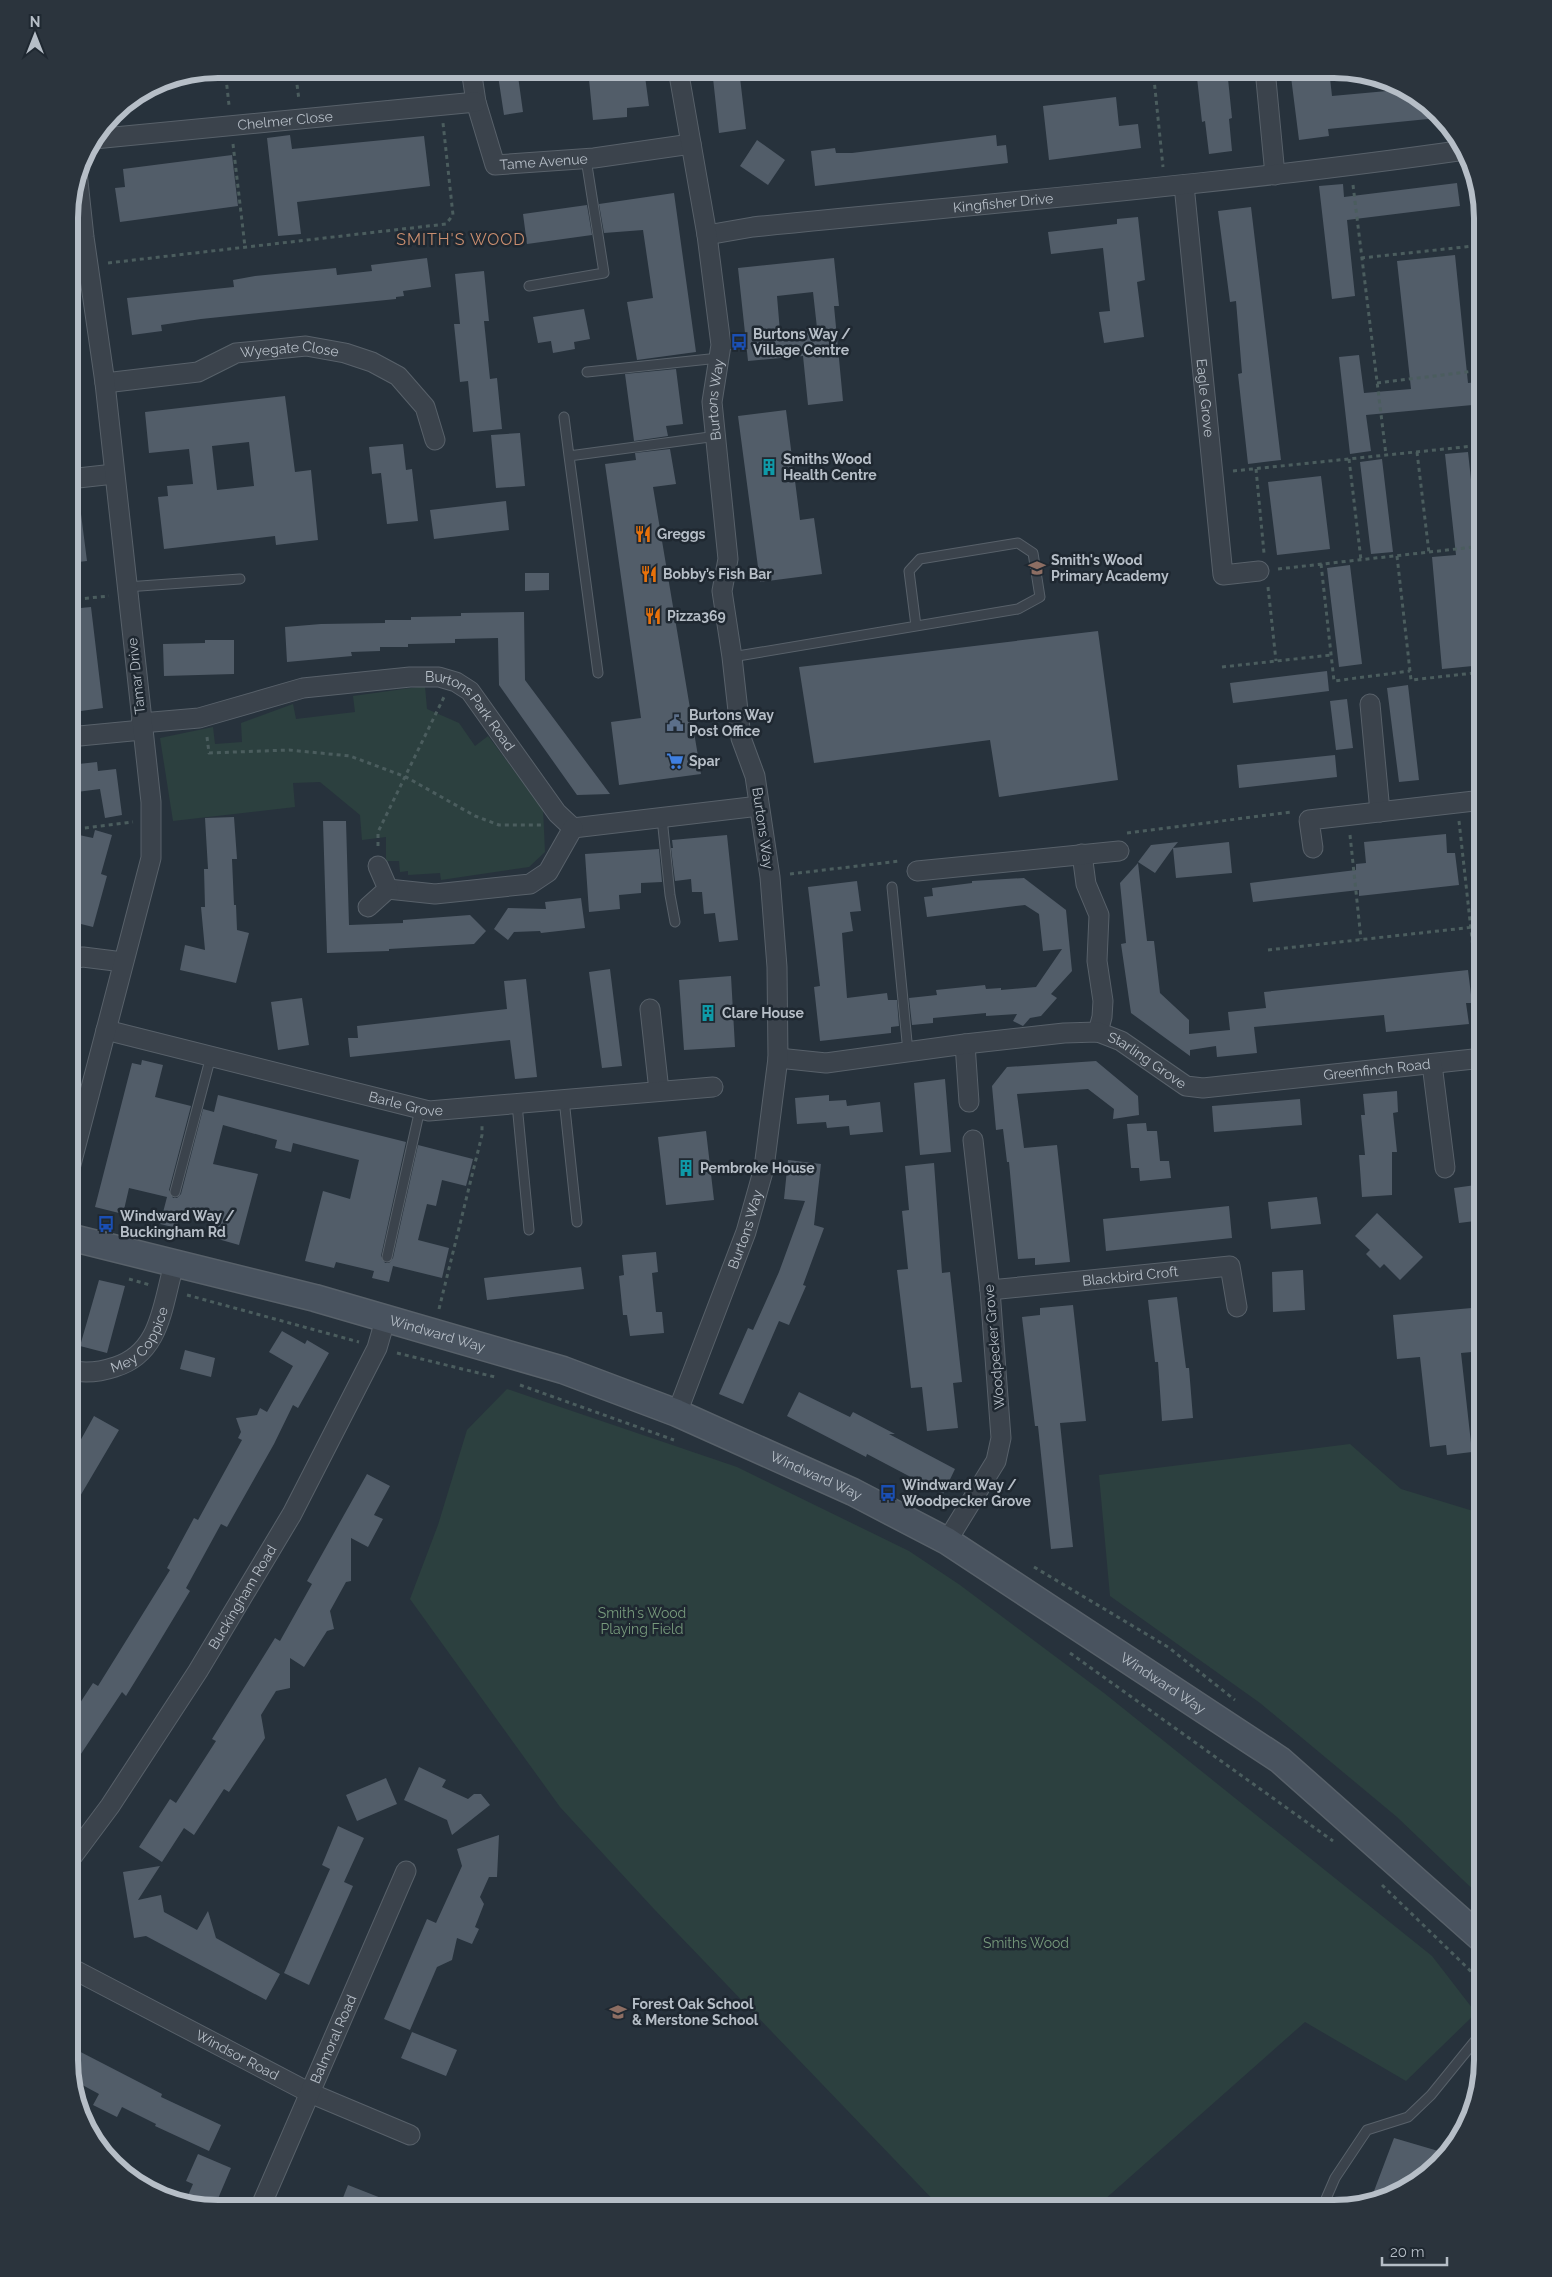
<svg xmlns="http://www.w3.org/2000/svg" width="1552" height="2277" viewBox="0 0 1552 2277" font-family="Raleway,sans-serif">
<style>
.green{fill:#2c403f}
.building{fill:#525d69;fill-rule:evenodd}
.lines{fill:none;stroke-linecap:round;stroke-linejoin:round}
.lane-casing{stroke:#58616a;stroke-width:11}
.street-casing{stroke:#58616a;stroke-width:21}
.secondary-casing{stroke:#58616a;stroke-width:29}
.path{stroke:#4b5d5e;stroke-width:3;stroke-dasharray:4 4;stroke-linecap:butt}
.lane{stroke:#3b434c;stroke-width:9}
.street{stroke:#3b434c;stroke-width:19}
.secondary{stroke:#49535f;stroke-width:26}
.labels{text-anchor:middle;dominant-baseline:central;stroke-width:5;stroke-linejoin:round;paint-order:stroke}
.street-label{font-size:14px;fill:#b6bec7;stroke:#1f2831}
.poi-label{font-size:14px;font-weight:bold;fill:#b6bec7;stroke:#1f2831;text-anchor:start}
.park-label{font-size:14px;fill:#779a7c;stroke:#1f2831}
.quarter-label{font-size:16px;letter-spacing:1px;fill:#ca8e6f;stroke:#1f2831}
.rim{fill:none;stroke:#b6bec7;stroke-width:6}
</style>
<rect width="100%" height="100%" fill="#27323c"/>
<path class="green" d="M425 686 427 709 459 723 475 746 488 736 543 809 545 852 529 867 441 880 440 873 408 875V871L400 872 399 861H386V837L362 840 360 815 320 782 293 783 295 807 173 821 160 738 213 727 215 744 242 742 241 723 293 704 296 719 355 712 353 696Z
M507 1389 737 1467 909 1551 960 1585 1104 1693 1432 1956 1476 2013 1406 2081 1305 2022 1095 2208H941L654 1909 560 1807 410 1599 438 1525 467 1430Z
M1350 1444 1401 1489 1483 1514V1899L1397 1817 1260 1703 1110 1596 1099 1475Z"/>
<path class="building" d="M497 69H517L523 112 504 115Z
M588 69H644L649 106 627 108V117L593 120Z
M712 69H739L746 129 719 133Z
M1196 69H1227L1232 118 1229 119 1232 151 1209 154 1205 121 1202 122Z
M1290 69H1329L1332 96 1409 89 1438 118 1328 129 1329 136 1299 140Z
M1116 97 1119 126 1138 124 1141 148 1049 160 1043 106Z
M290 135 292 149 424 136 430 186 297 202 301 234 278 236 267 138Z
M996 135 997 146 1006 145 1008 163 815 186 811 151 835 148 836 153H852Z
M757 140 785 160 768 185 740 166Z
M232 155 238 206 120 222 115 188 125 187 123 169Z
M1457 183 1460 206 1347 220 1355 296 1332 299 1319 186 1343 184 1344 197Z
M674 193 696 352 637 360 627 302 653 298 643 230 604 233 599 204Z
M587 205 592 235 527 244 523 214Z
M1251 207 1281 460 1248 464 1238 374 1242 373 1236 301 1230 302 1218 211Z
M1138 217 1145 280 1137 282 1144 337 1104 343 1099 312 1110 311 1103 248 1051 254 1048 232 1117 224V219Z
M1455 255 1468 383 1481 382 1483 404 1366 415 1371 451 1350 454 1339 357 1359 355 1364 393 1411 389 1397 261Z
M427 258 431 287 403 291 404 296 396 297V299L201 319 161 325 162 331 132 335 127 298 234 287 233 280 255 276 336 268 337 275 372 271 371 265Z
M834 258 839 306H834L843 401 808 405 803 356 748 361 738 268ZM813 292 817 328 780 332 777 296Z
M484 271 489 321H484L490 379 497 378 502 429 473 432 468 381 460 382 454 324H460L455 274Z
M584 309 590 339 574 342 575 349 553 353 551 341 538 343 533 317Z
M676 369 683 424 666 426 668 436 634 441 625 374Z
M285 396 295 472 311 470 318 540 276 545 275 536 164 549 158 497 168 496 167 486 193 484 189 449 149 453 145 412ZM249 442 254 486 217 490 212 446Z
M786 410 800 520 814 518 822 574 760 582 738 416Z
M520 433 525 486 496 488 491 435Z
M403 444 406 470 412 469 418 521 387 524 381 473 372 474 369 447Z
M670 449 676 484 653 487 701 774 619 785 611 722 641 718 605 464 636 460 635 453Z
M1468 452 1479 553 1483 552V665L1442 669 1432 557 1456 555 1445 454Z
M1382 459 1393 552 1371 554 1360 462Z
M1321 476 1330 549 1277 555 1268 482Z
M506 501 509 530 434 539 430 510Z
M80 506 87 561 69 563V507Z
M1350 565 1362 664 1339 667 1327 568Z
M525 573H549V590L525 591Z
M91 607 103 708 81 711 70 609Z
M524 612 525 680 610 794 577 795 499 685 498 638 455 639V643L408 644V647H380V651L351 652 352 656 287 662 285 627 321 624 385 623V620H411V617L461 616V613Z
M1098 631 1118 780 999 797 990 740 814 763 799 667Z
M205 640H234V674L164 676 163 644 205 643Z
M1327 671 1329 691 1233 703 1230 683Z
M1408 685 1419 780 1399 782 1387 688Z
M1347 699 1353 748 1336 750 1330 701Z
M1335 755 1337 777 1239 788 1237 765Z
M97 762 98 771 116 769 122 815 105 818 100 789 69 793V765Z
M234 817 237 859H232L234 905H236L237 930 249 933 236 983 180 970 185 945 205 950 201 907H205L204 869H208L205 818Z
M323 821H346L349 925 403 923V920L470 915 486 931 474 944 389 949V951L327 953Z
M95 830 112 835 101 874 107 876 93 927 69 921V873L79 835 93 838Z
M1446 834 1447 853H1455L1459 885 1359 896V890L1253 902 1250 883 1356 870V864L1366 863 1364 842Z
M727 835 738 940 719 942 715 913 704 914 702 892H692L691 879 675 881 671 848H673L672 840Z
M1178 842 1173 848 1229 842 1232 873 1176 878 1173 848 1155 873 1138 862 1151 845Z
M659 849 662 882 641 883V893L619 895 620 909 589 912 585 854Z
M1138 863 1147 941H1154L1160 993 1189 1020V1034L1230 1030 1228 1012 1266 1008 1264 992 1468 970 1472 1003H1466L1469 1024 1386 1032 1384 1015 1254 1027 1257 1053 1217 1057 1216 1046 1190 1050V1056L1131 1013 1121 944 1126 943 1120 883Z
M1024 878 1066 910 1072 971 1051 994 1057 998 1041 1016 1030 1018 1023 1026 1013 1021 1017 1014 986 1016V1013L933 1018V1023L912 1025 909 998 937 995 936 990 985 985 986 989 1001 988V990L1036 987 1062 949 1043 951 1039 914 1025 905 927 917 924 897 933 896 932 888 972 883V881Z
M857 881 861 911 850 912 853 931 842 933 847 998 887 993 888 1000H897L899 1026 891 1027V1033L820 1041 814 987 820 986 808 887Z
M581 898 585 928 541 933 540 931 514 932 508 940 494 929 508 908 546 909 545 902Z
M610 969 622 1066 602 1068 589 972Z
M731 976 735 1047 684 1050 679 980Z
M526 979 537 1077 515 1079 510 1040 350 1057 348 1038H358L357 1026 507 1009 504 981Z
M302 998 309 1045 278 1050 271 1002Z
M142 1060 163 1065 155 1097 191 1106 169 1190 173 1198H177L181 1194 203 1109 214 1112 218 1095 406 1142 381 1256 385 1263H389L393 1258 418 1145 473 1159 466 1186 442 1180 436 1206 427 1204 418 1240 449 1248 442 1278 393 1266 389 1282 372 1278 374 1271 336 1262 334 1268 305 1261 323 1191 350 1199 359 1160 293 1143 291 1152 275 1148 277 1140 223 1125 213 1164 258 1174 239 1245 211 1237 215 1220 181 1210 177 1228 160 1224 167 1197 129 1188 123 1214 95 1207 132 1063 141 1065Z
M1096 1061 1138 1096 1139 1115 1113 1119 1114 1109 1088 1089 1017 1094 1024 1148 1057 1145 1070 1262 1035 1265V1258L1018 1259 1009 1162H1007L1003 1129 996 1130 992 1086 1007 1067Z
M945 1079 951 1152 920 1155 914 1083Z
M1397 1091 1398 1112 1393 1113 1397 1152H1392V1195L1362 1197 1359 1155H1365L1361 1115H1365L1363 1094Z
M829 1095V1101L846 1100 847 1106 880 1102 883 1132 850 1135 849 1126 827 1128 826 1122 797 1124 795 1098Z
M1300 1099 1302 1125 1214 1132 1212 1106Z
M1146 1123 1147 1131H1157L1160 1161H1169L1171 1178 1140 1181 1139 1168H1131L1127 1124Z
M706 1131 714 1200 666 1205 658 1137Z
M788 1160 821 1164 814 1225 824 1228 803 1285 806 1286 789 1325 779 1321 743 1404 719 1394 748 1328 753 1330 779 1272 805 1201 784 1199Z
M934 1163 942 1273 950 1272 962 1382 953 1383 958 1428 927 1431 922 1387 911 1388 897 1270 908 1269 902 1211 909 1210 905 1166Z
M1483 1184V1220L1459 1223 1454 1188Z
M1317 1197 1321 1224 1271 1229 1268 1202Z
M1229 1206 1232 1238 1106 1251 1103 1219Z
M1377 1213 1423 1257 1400 1280 1384 1264 1380 1268 1366 1254 1370 1250 1355 1236Z
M656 1252 658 1272 652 1273 656 1312H662L664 1333 630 1336 627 1315H623L619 1276 624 1275 622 1255Z
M581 1267 584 1289 487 1300 484 1278Z
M1303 1270 1305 1310 1273 1312 1272 1272Z
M99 1280 125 1286 107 1353 80 1346Z
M1177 1297 1186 1368H1189L1193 1418 1162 1421 1158 1362H1155L1148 1300Z
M1073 1305 1086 1421 1060 1423 1073 1547 1051 1549 1038 1426H1035L1022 1317 1040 1315V1308Z
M1483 1307V1351L1461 1353 1472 1452 1447 1455 1446 1445 1430 1447 1420 1357 1397 1359 1393 1315Z
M282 1331 305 1344 307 1340 329 1353 298 1408 293 1405 274 1444 227 1527 221 1524 186 1588 190 1591 155 1649 126 1696 122 1692 69 1772V1700L78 1706 93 1683 98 1686 170 1570 167 1568 194 1518 198 1520 242 1440 238 1438 241 1432 236 1418 257 1415 260 1408 267 1412 293 1366 269 1352Z
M185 1350 215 1358 211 1377 180 1369Z
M799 1392 850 1417 853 1412 895 1434H889L955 1469 943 1494 867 1454 866 1457 787 1416Z
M94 1416 119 1430 69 1515V1461Z
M367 1474 390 1486 374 1515 383 1519 368 1547 351 1538V1581L346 1582 330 1611 334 1629 327 1631 304 1667 290 1658V1688L276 1691 261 1715 265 1738 229 1792 224 1789 194 1835 184 1828 162 1862 139 1847 170 1799 176 1803 216 1741 212 1739 275 1638 280 1641 312 1584 307 1581Z
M419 1767 446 1780 442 1787 468 1799 474 1794H481L490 1805 452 1835 447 1820 404 1800Z
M386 1778 397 1804 357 1821 346 1795Z
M338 1826 364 1838 344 1882 353 1886 309 1985 284 1973 330 1869 322 1865Z
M499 1835 497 1877H489L480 1897 484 1904 475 1927 479 1929 472 1944 457 1938 452 1960 437 1967 410 2030 384 2019 427 1919 436 1923 462 1866 457 1849Z
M160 1866 138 1900 161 1895 164 1912 197 1930 208 1911 216 1938 280 1974 266 2000 146 1936 134 1938 123 1872Z
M412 2032 457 2050 446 2076 401 2058Z
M69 2046 162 2094 161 2097 221 2125 209 2151 155 2126 156 2124 122 2107 117 2117 93 2105 99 2094 75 2081 69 2060Z
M1394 2138 1445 2153 1409 2188 1371 2199Z
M198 2154 231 2168 214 2208 186 2200 193 2184 186 2181Z
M348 2185 404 2207V2208H339Z"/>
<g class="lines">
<g class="lane-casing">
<path id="lane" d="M529 286 604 273 586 159
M587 372 719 358
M564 417 569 456
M126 587 240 579
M732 657 1018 609 1040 597 1033 553 1018 543 920 559 909 571 916 626
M598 673 569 456 717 436
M662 818 670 895 675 922
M892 887 908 1052
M564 1099 577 1222
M517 1104 529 1230
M175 1192 211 1056
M387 1257 420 1109
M1322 2208 1335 2178 1367 2130 1408 2117 1431 2095 1483 2031"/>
</g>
<g class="street-casing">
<g id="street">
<path id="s1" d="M471 69 476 102 495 165 594 158 691 144"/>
<path d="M1265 69 1275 175"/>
<path id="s2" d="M94 139 476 102"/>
<path id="s3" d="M1184 185 1223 575 1259 571"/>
<path id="s4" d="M707 235 753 227C991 203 1229 184 1465 150"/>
<path id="s5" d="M105 383 198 372 236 353 306 346 345 353 372 362 398 376 425 407 435 440"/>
<path d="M69 479 114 474"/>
<path d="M1370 704 1380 812"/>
<path id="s6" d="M141 723 199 718 303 688 410 677H439L456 682 470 691 557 813 573 828 759 806"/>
<path d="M69 737 142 730"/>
<path d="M1313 848 1309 820 1483 800"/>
<path d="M1082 854 1086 884 1099 915 1097 961 1103 1001 1102 1017 1098 1032"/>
<path d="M917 871 1119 851"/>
<path d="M388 889 435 894 530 884 548 872 573 828"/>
<path d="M368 907 388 889 378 866"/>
<path d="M69 959 83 957 123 962"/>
<path d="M650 1009 659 1091"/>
<path id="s7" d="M106 1030 429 1111 713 1087"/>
<path d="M965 1044 969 1102"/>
<path id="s8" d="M778 1058 826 1063 965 1044 1064 1033 1098 1032 1121 1041 1186 1086 1203 1088 1483 1058"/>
<path d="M1432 1064 1445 1168"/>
<path d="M69 1172 151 858V802L105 383 84 237 77 172"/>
<path id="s9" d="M990 1290 1230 1266 1237 1307"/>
<path id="s10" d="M69 1370C85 1374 100 1372 115 1367 161 1353 162 1305 174 1265"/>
<path id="s11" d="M677 1413 746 1232 764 1168 778 1058 777 967 770 877 755 776 741 738 732 657 722 591 728 559 712 402 721 345 707 235 678 69"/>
<path d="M947 1541 996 1461 1001 1438 990 1290 973 1140"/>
<path id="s12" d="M69 1861 110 1806 198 1671 292 1514 377 1348 386 1317"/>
<path id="s13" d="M69 1967 310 2093 410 2135"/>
<path id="s14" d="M260 2208 406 1871"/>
</g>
</g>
<g class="secondary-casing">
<g id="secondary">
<path id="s15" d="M69 1237 315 1298 563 1370 677 1413 853 1492 947 1541 1280 1760 1483 1940"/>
</g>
</g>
<path class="path" d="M225 69 229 105
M295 69 299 100
M992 69 993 79 1061 72
M1061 69V72L1085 69
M1153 69 1163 167
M233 144 245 247
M1353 185 1386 455
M1361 258 1483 245
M108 263 446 224 453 215 443 123
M69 335 79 333
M1377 383 1483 370
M1417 452 1429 553
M1349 459 1361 560
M1256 469 1264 553
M1233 471 1483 445
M1397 556 1411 680 1483 672
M1321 564 1334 681 1410 671
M1278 569 1483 546
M1268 587 1276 661
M69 600 109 596
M1222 667 1331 655
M207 737 209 753 289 750 350 756 406 777 475 816 499 825H543
M1459 821 1483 1039
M69 830 133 822
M1127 833 1292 812
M1350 835 1361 939
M378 846V832L444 697
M790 874 900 861
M1268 950 1483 926
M129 1279 150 1285
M187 1295 359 1342
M439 1309 482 1135V1126
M397 1353 495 1377
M520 1385 674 1440
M1034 1567 1168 1647 1235 1700
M1070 1653 1333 1841
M1382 1885 1483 1983"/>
<use href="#lane" class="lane"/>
<use href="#street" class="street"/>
<use href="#secondary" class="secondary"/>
</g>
<defs>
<g id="bus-bare" transform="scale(1.35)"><path d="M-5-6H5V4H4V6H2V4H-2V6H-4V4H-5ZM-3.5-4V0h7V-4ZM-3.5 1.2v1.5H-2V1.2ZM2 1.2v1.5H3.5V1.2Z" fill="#1a4fb4" stroke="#1f2831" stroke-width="2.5" paint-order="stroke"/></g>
<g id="building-bare" transform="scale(1.35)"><path d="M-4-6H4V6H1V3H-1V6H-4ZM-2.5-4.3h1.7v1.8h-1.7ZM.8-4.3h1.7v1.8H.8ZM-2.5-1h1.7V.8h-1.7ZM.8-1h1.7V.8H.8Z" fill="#0f9aa8" stroke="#1f2831" stroke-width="2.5" paint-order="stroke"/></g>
<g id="restaurant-bare" transform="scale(1.35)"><path d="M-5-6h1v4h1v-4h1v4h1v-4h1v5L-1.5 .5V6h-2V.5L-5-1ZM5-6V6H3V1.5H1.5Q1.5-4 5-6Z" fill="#e8710a" stroke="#1f2831" stroke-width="2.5" paint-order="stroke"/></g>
<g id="school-bare" transform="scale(1.35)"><path d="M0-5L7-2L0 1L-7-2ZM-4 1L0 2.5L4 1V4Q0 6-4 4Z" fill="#8d6e63" stroke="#1f2831" stroke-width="2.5" paint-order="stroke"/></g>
<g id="civic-bare" transform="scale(1.35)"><path d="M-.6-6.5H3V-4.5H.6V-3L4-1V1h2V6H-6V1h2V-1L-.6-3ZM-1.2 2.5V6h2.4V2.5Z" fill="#5c6f8a" stroke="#1f2831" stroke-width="2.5" paint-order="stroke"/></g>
<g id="supermarket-bare" transform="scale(1.35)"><path d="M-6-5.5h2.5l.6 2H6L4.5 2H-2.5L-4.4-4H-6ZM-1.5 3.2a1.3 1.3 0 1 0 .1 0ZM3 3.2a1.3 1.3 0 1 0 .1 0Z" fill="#3f7fe0" stroke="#1f2831" stroke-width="2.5" paint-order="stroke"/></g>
</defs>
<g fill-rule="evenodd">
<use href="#bus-bare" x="739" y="342"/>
<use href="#building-bare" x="769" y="467"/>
<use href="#restaurant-bare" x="643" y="534"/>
<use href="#school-bare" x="1037" y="568"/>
<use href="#restaurant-bare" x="649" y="574"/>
<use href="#restaurant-bare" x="653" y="616"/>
<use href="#civic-bare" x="675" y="723"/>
<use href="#supermarket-bare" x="675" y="761"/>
<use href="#building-bare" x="708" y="1013"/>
<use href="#building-bare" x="686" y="1168"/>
<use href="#bus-bare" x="106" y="1224"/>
<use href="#bus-bare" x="888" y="1493"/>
<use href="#school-bare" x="618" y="2012"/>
</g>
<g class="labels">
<g class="street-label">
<text stroke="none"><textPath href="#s2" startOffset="192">Chelmer Close</textPath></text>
<text stroke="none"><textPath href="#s1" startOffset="148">Tame Avenue</textPath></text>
<text stroke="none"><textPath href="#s4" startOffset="298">Kingfisher Drive</textPath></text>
<text stroke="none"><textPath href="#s5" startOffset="190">Wyegate Close</textPath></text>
<text stroke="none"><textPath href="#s3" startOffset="214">Eagle Grove</textPath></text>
<text stroke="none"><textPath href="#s11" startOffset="1036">Burtons Way</textPath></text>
<text transform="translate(136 676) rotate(-96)">Tamar Drive</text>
<text stroke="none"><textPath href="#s6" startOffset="349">Burtons Park Road</textPath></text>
<text transform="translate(763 828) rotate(82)">Burtons Way</text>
<text stroke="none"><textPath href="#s8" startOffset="379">Starling Grove</textPath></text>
<text stroke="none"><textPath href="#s8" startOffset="618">Greenfinch Road</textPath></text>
<text stroke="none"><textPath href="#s7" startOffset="309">Barle Grove</textPath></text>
<text stroke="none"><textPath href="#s11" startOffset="196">Burtons Way</textPath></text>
<text stroke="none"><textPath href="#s9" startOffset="141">Blackbird Croft</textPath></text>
<text stroke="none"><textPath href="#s15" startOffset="381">Windward Way</textPath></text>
<text stroke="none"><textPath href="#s10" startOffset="85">Mey Coppice</textPath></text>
<text transform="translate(994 1347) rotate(-95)">Woodpecker Grove</text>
<text stroke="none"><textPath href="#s15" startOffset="786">Windward Way</textPath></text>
<text stroke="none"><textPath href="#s12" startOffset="316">Buckingham Road</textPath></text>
<text stroke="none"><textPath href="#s15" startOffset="1191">Windward Way</textPath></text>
<text stroke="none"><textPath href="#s14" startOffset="184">Balmoral Road</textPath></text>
<text stroke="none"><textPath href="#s13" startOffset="190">Windsor Road</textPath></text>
</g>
<g class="poi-label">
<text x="753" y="334">Burtons Way /<tspan x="753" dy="16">Village Centre</tspan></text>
<text x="783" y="459">Smiths Wood<tspan x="783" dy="16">Health Centre</tspan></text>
<text x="657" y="534">Greggs</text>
<text x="1051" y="560">Smith's Wood<tspan x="1051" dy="16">Primary Academy</tspan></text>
<text x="663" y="574">Bobby’s Fish Bar</text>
<text x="667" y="616">Pizza369</text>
<text x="689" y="715">Burtons Way<tspan x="689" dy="16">Post Office</tspan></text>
<text x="689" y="761">Spar</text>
<text x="722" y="1013">Clare House</text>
<text x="700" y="1168">Pembroke House</text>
<text x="120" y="1216">Windward Way /<tspan x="120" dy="16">Buckingham Rd</tspan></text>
<text x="902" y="1485">Windward Way /<tspan x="902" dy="16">Woodpecker Grove</tspan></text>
<text x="632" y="2004">Forest Oak School<tspan x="632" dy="16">&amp; Merstone School</tspan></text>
</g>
<g class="park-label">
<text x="642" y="1613">Smith's Wood<tspan x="642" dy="16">Playing Field</tspan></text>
<text x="1026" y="1943">Smiths Wood</text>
</g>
<g class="quarter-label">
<text x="461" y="239">SMITH'S WOOD</text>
</g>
</g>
<path d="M0 0H1552V2277H0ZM218 78H1334A140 140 0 0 1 1474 218V2060A140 140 0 0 1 1334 2200H218A140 140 0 0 1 78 2060V218A140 140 0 0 1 218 78Z" fill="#2b343d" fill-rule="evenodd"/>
<path class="rim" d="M218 78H1334A140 140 0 0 1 1474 218V2060A140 140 0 0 1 1334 2200H218A140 140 0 0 1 78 2060V218A140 140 0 0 1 218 78Z"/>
<g transform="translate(35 35)" stroke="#1f2831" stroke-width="4" paint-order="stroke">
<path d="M0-4L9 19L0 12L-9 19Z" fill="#b6bec7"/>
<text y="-8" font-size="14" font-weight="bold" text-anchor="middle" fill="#b6bec7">N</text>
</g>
<path d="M1382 2257v8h65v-8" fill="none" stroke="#b6bec7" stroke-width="2.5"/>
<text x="1390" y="2257" font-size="15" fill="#b6bec7" stroke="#1f2831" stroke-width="4" paint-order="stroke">20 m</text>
</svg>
